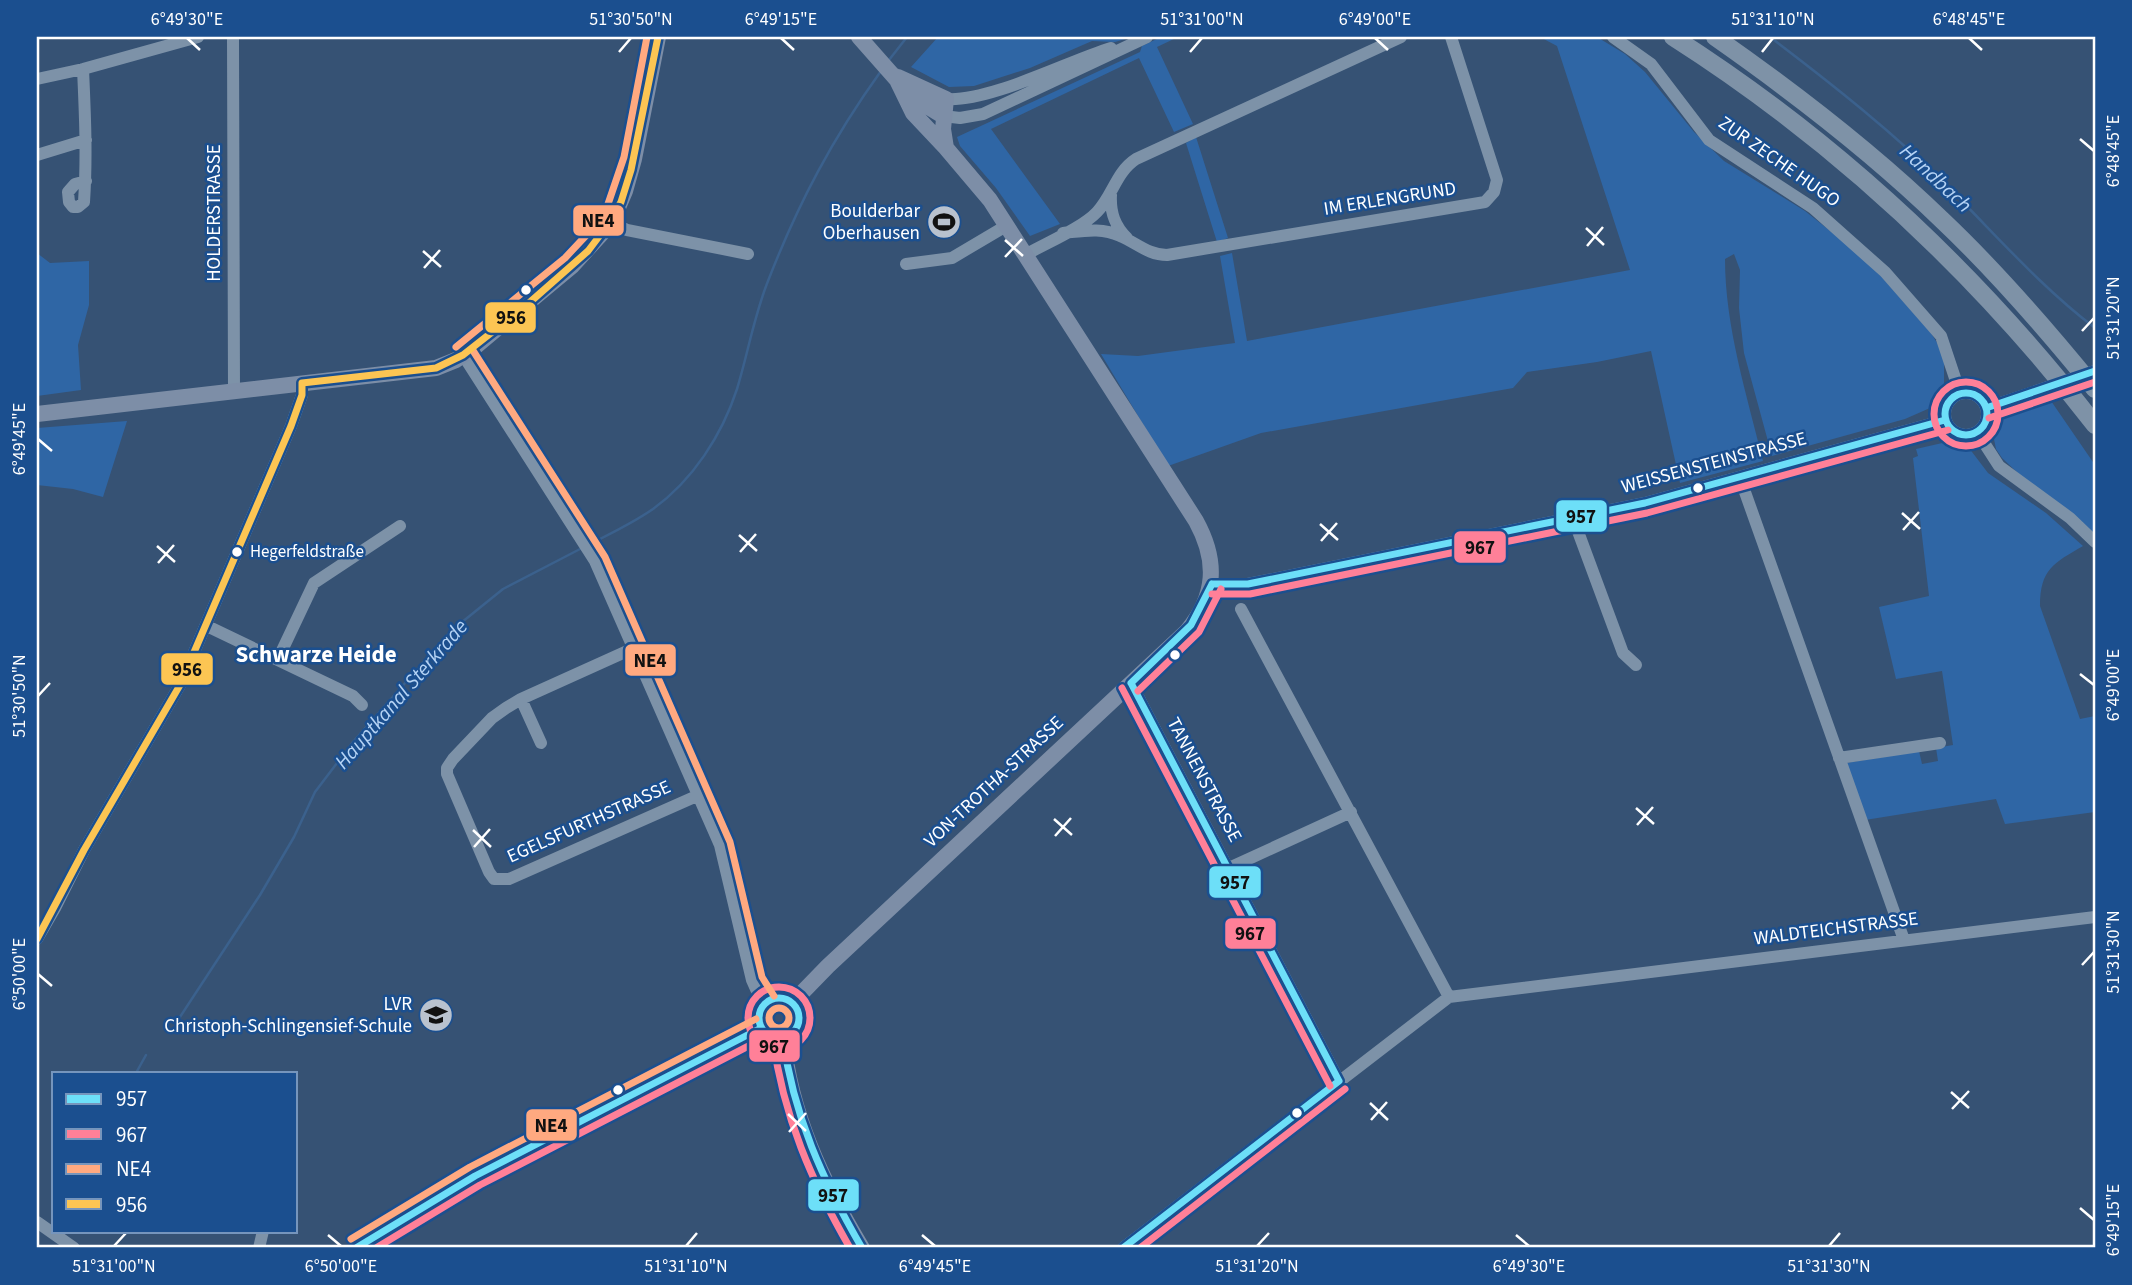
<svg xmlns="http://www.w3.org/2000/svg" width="2132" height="1285" viewBox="0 0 2132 1285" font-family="'Source Sans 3',sans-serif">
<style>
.green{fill:#2f66a5}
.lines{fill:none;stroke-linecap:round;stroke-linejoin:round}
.stream{stroke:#3b618d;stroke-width:2.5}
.minor{stroke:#7d92a8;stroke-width:12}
.major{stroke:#7d8ea7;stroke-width:16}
.highway{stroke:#7e92a7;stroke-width:18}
.minor-bridge{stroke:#7d92a8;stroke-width:12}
.bus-1-casing{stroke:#1b4f8f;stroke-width:12}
.bus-2-casing{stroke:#1b4f8f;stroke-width:12}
.bus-3-casing{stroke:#1b4f8f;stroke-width:12}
.bus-4-casing{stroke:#1b4f8f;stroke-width:12}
.bus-1{stroke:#6ddff8;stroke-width:7}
.bus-2{stroke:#ff8098;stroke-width:7}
.bus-3{stroke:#ffa980;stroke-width:7}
.bus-4{stroke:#fcc553;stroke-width:7}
.ticks{fill:none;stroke:#fff;stroke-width:2.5}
.bus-dot{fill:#fff;stroke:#1b4f8f;stroke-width:2.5}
.labels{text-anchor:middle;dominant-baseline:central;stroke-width:5;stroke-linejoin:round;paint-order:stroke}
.bus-label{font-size:17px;fill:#fff;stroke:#1b4f8f;text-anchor:start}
.street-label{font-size:19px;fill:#fff;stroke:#1b4f8f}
.poi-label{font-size:19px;fill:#fff;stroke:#1b4f8f;text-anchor:end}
.water-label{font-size:21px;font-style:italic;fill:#b5d3f5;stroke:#1b4f8f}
.quarter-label{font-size:23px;font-weight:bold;fill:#fff;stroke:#1b4f8f}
.line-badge{stroke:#1b4f8f;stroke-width:2.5}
.pale-badge-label{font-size:19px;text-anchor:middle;font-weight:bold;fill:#111}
.neatline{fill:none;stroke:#fff;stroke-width:2.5}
.ticks-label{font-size:18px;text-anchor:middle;fill:#fff}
</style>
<rect width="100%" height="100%" fill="#365274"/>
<path class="green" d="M938 37H1132L1115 42 1092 41 1030 68 974 86 949 87 911 67Z
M1161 37H1178L1157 47 1193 124 1174 132 1139 58 991 129 1060 224 1030 236 996 188 960 146 957 137 1140 52 1142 46Z
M1540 37H1597L1625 54 1645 72 1694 132 1724 161 1805 211 1853 249 1881 276 1931 333 1939 346 1944 358V384L1930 408 1905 419 1772 456 1744 353 1739 308 1740 270 1734 254 1725 259C1725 327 1747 395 1763 461L1680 483 1651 351 1597 362 1527 372 1513 388 1261 433 1168 466 1101 354 1138 356 1235 343 1220 256 1232 253 1247 341 1630 270 1557 46Z
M1196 137 1228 238 1217 242 1186 143Z
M37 253 50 263 89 261V305L78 345 81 390 37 396Z
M2049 398 2095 465V535L2072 513 2021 476 2002 458 1996 449 1992 429 1997 418Z
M127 421 103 497 73 489 37 485V428Z
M1951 441 1969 448 1988 473 2046 513 2083 546C2054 563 2040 569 2040 606L2080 719 2095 716V812L2005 824 1996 799 1865 820 1846 763 1919 751 1922 764 1938 761 1936 748 1953 745 1942 671 1896 679 1879 607 1929 596 1913 458 1918 456 1916 449Z"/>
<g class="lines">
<path class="stream" d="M1770 37C1832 84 1894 133 1949 188 1997 236 2041 287 2095 328
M889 60 907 37
M588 545C610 534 633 523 653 509 693 480 722 435 737 389 748 353 754 316 768 281 798 204 832 139 881 71
M178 1020 260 895 294 837 315 792 353 742 451 631 503 589 582 548
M136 1073 146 1055"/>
<path class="minor" d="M233 37 234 390
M1613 37 1651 64 1709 140 1813 208 1885 272 1941 336 1960 393
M83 69C85 113 87 157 84 202L78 207H73L69 202 68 192 75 184 86 181
M37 79 83 69 198 37
M946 99C990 102 1066 62 1111 48
M943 116 960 118 983 114 1147 37
M37 155 86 140
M1111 195C1110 213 1115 226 1127 238
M610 222 627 230 748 254
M1063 233C1083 231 1102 227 1120 236 1137 243 1148 255 1167 255L1485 202 1494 192 1497 180 1451 37
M1025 255C1046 243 1082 228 1097 212 1113 195 1116 172 1136 159L1401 37
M906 264 952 258 1006 226
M463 355 595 561 720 845 752 980 756 989 765 1002
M1945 414a21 21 0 1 1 42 0a21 21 0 1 1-42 0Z
M1986 408 2048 387
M1977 432 1999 466 2070 518 2095 542
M1740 478 1904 940
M1573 518 1623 653 1636 665
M1212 584H1248L1645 503 1945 420
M1241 609 1449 997
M207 626 353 696 362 705
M634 648 521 699 506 708 492 718 453 759 447 768V774L489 872 494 879H509L699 795
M278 659 314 583 400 526
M1131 683 1339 1081
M521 699 541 743
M1839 758 1940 743
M1229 868 1351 812
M37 939 55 908 84 850 180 685 291 426 302 395V383
M37 1222 74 1248
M259 1248 263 1231
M356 1248 475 1176 761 1028
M1123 1248 1449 997 2095 917"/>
<path class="major" d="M859 37 912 97 943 116
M898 77 946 99 943 129 946 148
M37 414 436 368 456 360 476 346 572 266 603 232 616 212 625 191 634 159 658 37
M759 1018a20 20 0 1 1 40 0a20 20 0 1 1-40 0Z
M792 1003 828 966 1187 631C1216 596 1218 561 1196 521L990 200 946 148 913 113 895 76
M783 1038C790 1114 823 1183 862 1248"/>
<path class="highway" d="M1673 37C1836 141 1977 273 2095 425
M1715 37C1795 93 1872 152 1942 220 1997 272 2047 330 2095 389"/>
<path class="minor-bridge" d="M2048 387 2095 371"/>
<g class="bus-1-casing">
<path id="bus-1" d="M1945 414a21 21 0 1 1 42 0a21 21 0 1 1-42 0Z
M1986 408 2095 371
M1212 584H1248L1645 503 1945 420
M1131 683 1339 1081
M1131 683 1191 625 1212 584
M759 1018a20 20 0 1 1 40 0a20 20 0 1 1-40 0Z
M783 1038C793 1115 823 1181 862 1248
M356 1248 475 1176 761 1028
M1123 1248 1339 1081"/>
</g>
<g class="bus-2-casing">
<path id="bus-2" d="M1934 414a32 32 0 1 1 64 0a32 32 0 1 1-64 0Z
M1989 418 2095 382
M1212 594H1250L1647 513 1948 430
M1122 688 1330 1086
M1138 691 1199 632 1221 589
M748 1018a31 31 0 1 1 62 0a31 31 0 1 1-62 0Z
M773 1039C783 1116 812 1182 850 1248
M376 1248 480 1185 766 1037
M1140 1248 1345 1089"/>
</g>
<g class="bus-3-casing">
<path id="bus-3" d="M456 347 565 258 595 226 607 207 624 157 647 37
M472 349 605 557 730 842 762 977 774 996
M769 1018a10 10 0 1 1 20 0a10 10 0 1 1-20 0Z
M351 1239 470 1167 756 1019"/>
</g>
<g class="bus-4-casing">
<path id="bus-4" d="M302 383 436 368 463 355 529 303 588 251 610 222 621 202 631 170 658 37
M37 939 84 850 180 685 291 426 302 395V383"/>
</g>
<use href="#bus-1" class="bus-1"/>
<use href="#bus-2" class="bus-2"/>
<use href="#bus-3" class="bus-3"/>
<use href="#bus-4" class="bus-4"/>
</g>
<path class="ticks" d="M187 38 200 50M781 38 794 50M1375 38 1388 50M1969 38 1982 50M619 52 631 38M1190 52 1202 38M1762 52 1773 38M2080 139 2094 151M1586 228 1604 245M1005 240 1023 256M1587 246 1603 227M423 251 441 267M1005 257 1022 239M424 268 440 250M2082 331 2094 318M38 439 52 451M1902 513 1920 529M1320 524 1338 540M1903 530 1919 512M739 535 757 551M1321 541 1337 523M157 546 175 562M740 552 756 534M158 563 174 545M2080 674 2094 685M38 696 50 683M1636 808 1654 824M1054 819 1072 835M1637 825 1653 807M473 830 491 847M1055 836 1071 818M474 847 490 829M2082 965 2094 952M38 974 52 986M1951 1092 1969 1108M1370 1103 1388 1120M1952 1109 1969 1091M788 1114 806 1131M1371 1120 1387 1102M789 1132 806 1113M2080 1208 2094 1220M328 1235 341 1246M922 1235 935 1246M1516 1235 1529 1246M114 1246 126 1233M686 1246 697 1233M1257 1246 1269 1233M1829 1246 1840 1233"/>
<defs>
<g id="stadium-disc" transform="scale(1.75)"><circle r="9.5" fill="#b9c2ce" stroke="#1b4f8f"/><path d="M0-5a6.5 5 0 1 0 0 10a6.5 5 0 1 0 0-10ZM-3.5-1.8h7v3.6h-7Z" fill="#111"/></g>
<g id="school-disc" transform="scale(1.75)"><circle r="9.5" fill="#b9c2ce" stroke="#1b4f8f"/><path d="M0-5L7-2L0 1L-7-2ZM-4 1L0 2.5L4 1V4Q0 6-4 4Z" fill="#111"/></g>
</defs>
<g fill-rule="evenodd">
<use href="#stadium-disc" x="944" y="222"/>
<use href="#school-disc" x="436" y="1015"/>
</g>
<g class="bus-dot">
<circle cx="526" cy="290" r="6"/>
<circle cx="1698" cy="488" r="6"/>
<circle cx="237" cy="552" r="6"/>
<circle cx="1175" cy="655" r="6"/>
<circle cx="618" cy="1090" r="6"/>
<circle cx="1297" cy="1113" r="6"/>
</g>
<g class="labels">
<g class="bus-label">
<text x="250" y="552">Hegerfeldstraße</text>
</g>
<g class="street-label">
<text transform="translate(1779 162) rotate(35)">ZUR ZECHE HUGO</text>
<text transform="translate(1390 199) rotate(-9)">IM ERLENGRUND</text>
<text transform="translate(214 213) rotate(-90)">HOLDERSTRASSE</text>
<text transform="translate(1714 463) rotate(-15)">WEISSENSTEINSTRASSE</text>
<text transform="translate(1204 780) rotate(62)">TANNENSTRASSE</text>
<text transform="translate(994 782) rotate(-43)">VON-TROTHA-STRASSE</text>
<text transform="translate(589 822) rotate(-24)">EGELSFURTHSTRASSE</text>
<text transform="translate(1836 929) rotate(-7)">WALDTEICHSTRASSE</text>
</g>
<g class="poi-label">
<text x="920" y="211">Boulderbar<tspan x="920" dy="22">Oberhausen</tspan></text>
<text x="412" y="1004">LVR<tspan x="412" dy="22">Christoph-Schlingensief-Schule</tspan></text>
</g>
<g class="water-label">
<text transform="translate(1936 178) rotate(43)">Handbach</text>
<text transform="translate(401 694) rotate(-49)">Hauptkanal Sterkrade</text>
</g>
<g class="quarter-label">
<text x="316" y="654">Schwarze Heide</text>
</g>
</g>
<g class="line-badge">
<rect x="572" y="204" width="53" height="33" rx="7" fill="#ffa980"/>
<rect x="484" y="301" width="53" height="33" rx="7" fill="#fcc553"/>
<rect x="1555" y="499" width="53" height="34" rx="7" fill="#6ddff8"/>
<rect x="1453" y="530" width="54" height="34" rx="7" fill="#ff8098"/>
<rect x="624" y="643" width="53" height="34" rx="7" fill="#ffa980"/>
<rect x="160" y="652" width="54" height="34" rx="7" fill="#fcc553"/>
<rect x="1208" y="865" width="54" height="34" rx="7" fill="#6ddff8"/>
<rect x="1224" y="917" width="53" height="33" rx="7" fill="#ff8098"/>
<rect x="748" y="1029" width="53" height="34" rx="7" fill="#ff8098"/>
<rect x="525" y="1108" width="53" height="34" rx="7" fill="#ffa980"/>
<rect x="807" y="1178" width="53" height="34" rx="7" fill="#6ddff8"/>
</g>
<g class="pale-badge-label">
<text x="598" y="227">NE4</text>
<text x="511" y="324">956</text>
<text x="1581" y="523">957</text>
<text x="1480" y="554">967</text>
<text x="650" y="667">NE4</text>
<text x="187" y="676">956</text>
<text x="1235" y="889">957</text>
<text x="1250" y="940">967</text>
<text x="774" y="1053">967</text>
<text x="551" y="1132">NE4</text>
<text x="833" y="1202">957</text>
</g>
<rect width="2132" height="1285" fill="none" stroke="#1b4f8f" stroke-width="77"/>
<rect x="52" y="1072" width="245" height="161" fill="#1b4f8f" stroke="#7695bc" stroke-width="2"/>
<rect x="66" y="1094" width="35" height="10" fill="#6ddff8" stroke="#7695bc" stroke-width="2"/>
<text x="116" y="1106" font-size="21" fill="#ffffff">957</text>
<rect x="66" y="1129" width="35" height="10" fill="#ff8098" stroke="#7695bc" stroke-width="2"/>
<text x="116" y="1142" font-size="21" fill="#ffffff">967</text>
<rect x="66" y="1164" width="35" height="10" fill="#ffa980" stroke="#7695bc" stroke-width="2"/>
<text x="116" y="1176" font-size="21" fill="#ffffff">NE4</text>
<rect x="66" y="1199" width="35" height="10" fill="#fcc553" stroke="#7695bc" stroke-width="2"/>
<text x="116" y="1212" font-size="21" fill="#ffffff">956</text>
<rect x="38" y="38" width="2056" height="1208" class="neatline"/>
<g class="ticks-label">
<text x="187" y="25">6°49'30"E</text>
<text x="631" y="25">51°30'50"N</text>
<text x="781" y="25">6°49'15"E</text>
<text x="1202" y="25">51°31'00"N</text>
<text x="1375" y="25">6°49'00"E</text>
<text x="1773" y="25">51°31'10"N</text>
<text x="1969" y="25">6°48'45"E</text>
<text transform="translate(2113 151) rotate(-90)" y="6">6°48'45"E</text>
<text transform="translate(2113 318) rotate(-90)" y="6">51°31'20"N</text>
<text transform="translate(19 439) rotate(-90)" y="6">6°49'45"E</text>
<text transform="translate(2113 685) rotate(-90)" y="6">6°49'00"E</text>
<text transform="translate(19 696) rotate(-90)" y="6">51°30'50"N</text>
<text transform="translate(2113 952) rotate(-90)" y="6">51°31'30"N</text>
<text transform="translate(19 974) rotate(-90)" y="6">6°50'00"E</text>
<text transform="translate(2113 1220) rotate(-90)" y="6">6°49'15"E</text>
<text x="114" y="1272">51°31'00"N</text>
<text x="341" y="1272">6°50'00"E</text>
<text x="686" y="1272">51°31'10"N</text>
<text x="935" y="1272">6°49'45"E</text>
<text x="1257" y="1272">51°31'20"N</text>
<text x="1529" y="1272">6°49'30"E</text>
<text x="1829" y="1272">51°31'30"N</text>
</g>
</svg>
